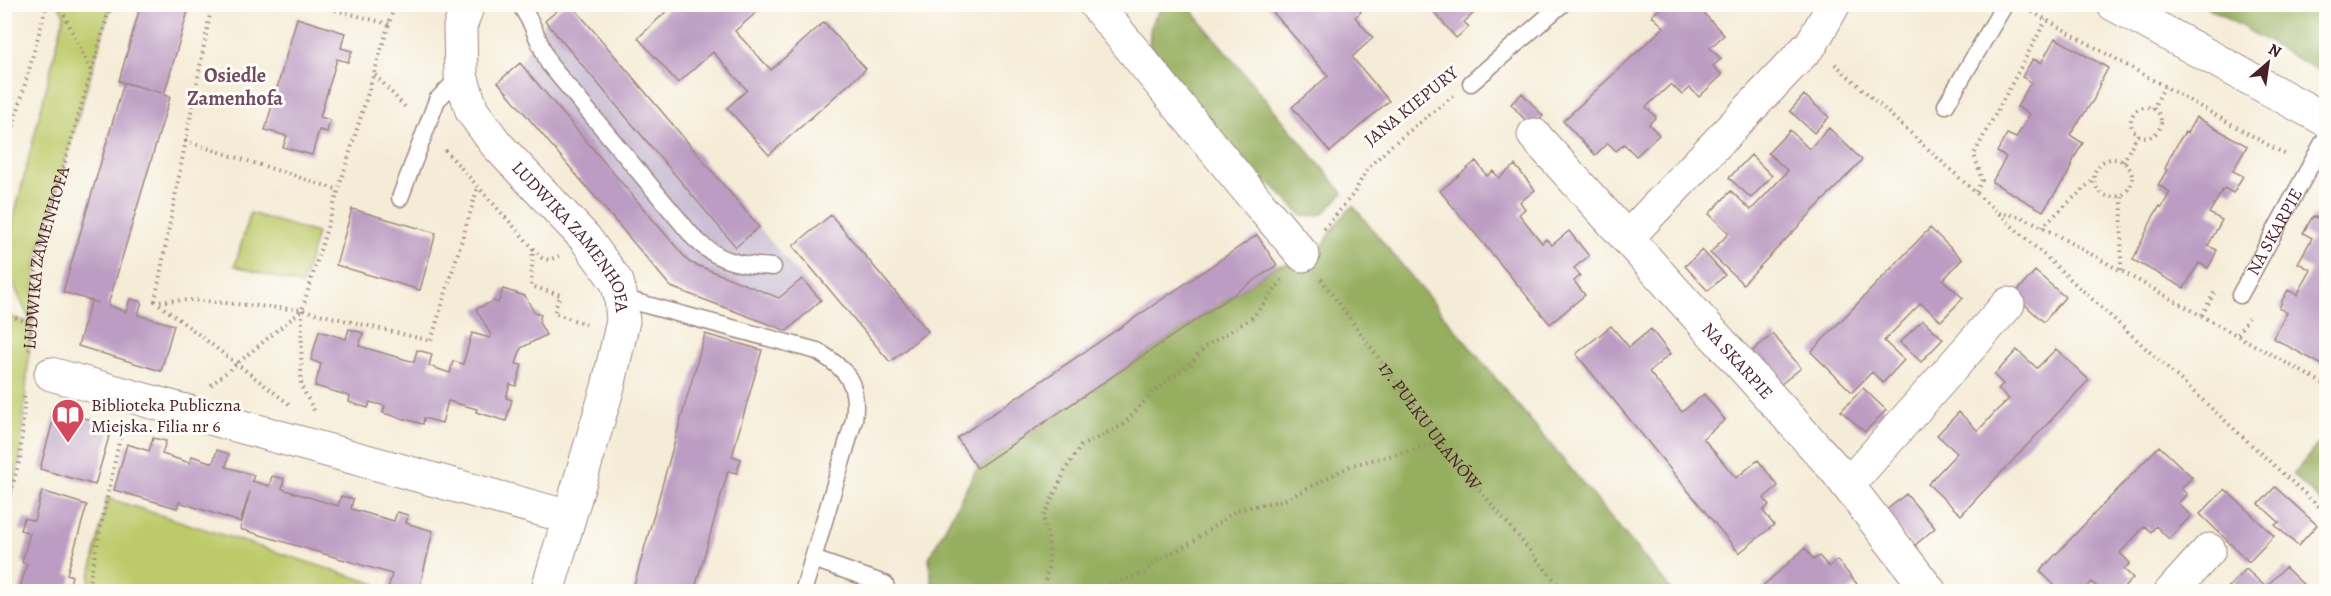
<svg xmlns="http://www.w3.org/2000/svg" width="2331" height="596" viewBox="0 0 2331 596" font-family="Alegreya,serif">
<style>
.industrial{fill:#cbbfd5}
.green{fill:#bdca6b;stroke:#84744b;stroke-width:1.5}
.forest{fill:#96ae5f;stroke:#706645;stroke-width:1.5}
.building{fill:#bc9cc2}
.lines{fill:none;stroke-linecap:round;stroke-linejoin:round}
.service-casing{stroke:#a08681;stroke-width:19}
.minor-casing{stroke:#a08681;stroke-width:35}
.path{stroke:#a08681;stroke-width:4;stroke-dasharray:1.5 4.5;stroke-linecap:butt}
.service{stroke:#fff;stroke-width:16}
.minor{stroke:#fff;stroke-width:33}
.labels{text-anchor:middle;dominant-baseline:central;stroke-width:6;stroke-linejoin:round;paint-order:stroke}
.street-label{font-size:18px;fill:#4a1f2b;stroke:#fdfcf7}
.poi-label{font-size:18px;fill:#4a1f2b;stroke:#fdfcf7;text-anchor:start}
.neighbourhood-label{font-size:20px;font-weight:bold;fill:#724b60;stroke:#fdfcf7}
</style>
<rect width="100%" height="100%" fill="#fdfcf7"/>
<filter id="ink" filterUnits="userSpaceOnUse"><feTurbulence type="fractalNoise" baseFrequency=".0167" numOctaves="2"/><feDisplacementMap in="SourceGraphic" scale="12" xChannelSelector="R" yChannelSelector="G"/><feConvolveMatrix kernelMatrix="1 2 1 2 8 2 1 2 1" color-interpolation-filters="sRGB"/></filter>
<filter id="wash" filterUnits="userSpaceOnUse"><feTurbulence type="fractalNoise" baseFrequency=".008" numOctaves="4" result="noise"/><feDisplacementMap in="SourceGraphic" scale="24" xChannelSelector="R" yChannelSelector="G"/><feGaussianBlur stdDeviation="1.35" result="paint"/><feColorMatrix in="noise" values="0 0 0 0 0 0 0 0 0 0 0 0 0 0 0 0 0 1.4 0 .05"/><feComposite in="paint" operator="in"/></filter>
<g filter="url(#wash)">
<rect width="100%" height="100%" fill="#f5ecd7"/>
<path class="industrial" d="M565 5H572L821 301 787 331 671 287 498 82 520 63 545 21Z"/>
<path class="green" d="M59 5H111L37 258 20 459 5 516V336L11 317 31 323 5 266V253L64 16Z
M250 213 317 233 302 285 235 266Z
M107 498 376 584 374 591H87Z"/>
<path class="forest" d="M1164 5H1187L1343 193 1323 214 1303 217 1273 186 1243 164 1149 45 1151 24Z
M2204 5H2326V75Z
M1353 206 1672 591 933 592 929 558 977 468 1277 265 1315 262C1325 241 1335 222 1353 206Z
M2326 434V507L2293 475Z"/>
<g id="blocks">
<path class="building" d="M141 4H190L164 95 170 97 108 305 126 312 130 299 142 302 138 315 174 325 161 371 78 346 91 301 99 303 63 292 124 83 162 93 119 81Z
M565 4H571L759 227 736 247 545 21Z
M674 4H678L681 8 685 5H765L735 31 771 70 824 22 866 69 769 155 727 108 747 90 713 52 678 83 638 38Z
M1266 4H1355L1361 12 1355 17 1373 38 1352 57 1389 101 1330 152 1292 107 1328 76Z
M1427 4H1484L1464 22 1469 27 1456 38Z
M1664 4H1695L1724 35 1710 48 1721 59 1713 66 1722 75 1699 97 1690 88 1682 95 1671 84 1646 107 1656 117 1649 124 1659 135 1636 156 1624 144 1616 151 1608 143 1595 155 1563 121 1664 27 1652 16Z
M297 18 345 33 341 48 352 51 348 62 337 59 320 117 330 120 327 132 319 130 312 155 283 147 287 136 265 130Z
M2055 38 2108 68 2100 83 2094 99 2070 135 2083 143 2074 158 2068 174 2043 211 1992 182 2006 157 1997 152 2007 134 2016 138 2030 114 2017 107 2031 82 2022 77 2033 59 2041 63Z
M520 63 689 262 779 298 802 279 821 300 787 331 671 287 498 82Z
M1522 93 1543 116 1531 127 1511 104Z
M1804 95 1829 117 1814 133 1790 111Z
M2196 117 2247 146 2233 171 2243 176 2233 193 2224 188 2209 213 2222 220 2208 246 2217 250 2213 259 2208 268 2199 263 2184 288 2133 260 2154 215 2160 206 2162 207 2170 192 2158 185 2167 170 2165 169 2169 159 2179 141 2185 132 2187 133Z
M1829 128 1862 160 1743 284 1710 253 1729 233 1709 214 1731 191 1751 210 1788 171 1768 153 1790 130 1809 149Z
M1751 155 1772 176 1751 198 1729 178Z
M1476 161 1487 176 1493 171 1499 178 1515 165 1535 190 1520 202 1525 209 1519 214 1542 243 1546 239 1552 245 1569 231 1589 256 1574 268 1580 276 1574 281 1585 295 1550 324 1440 191Z
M352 209 436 233 420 290 336 265Z
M2326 212V362L2324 366 2273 338 2287 313 2279 308 2283 299 2288 290 2297 295 2311 270 2298 263 2312 238 2303 233 2313 216 2322 220Z
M831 215 928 331 890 362 793 246Z
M1930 228 1962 259 1943 280 1963 298 1941 321 1921 303 1884 341 1904 360 1883 383 1872 372 1852 392 1811 352Z
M1257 235 1277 265 977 468 957 438Z
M1702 250 1725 275 1708 291 1685 266Z
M2035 271 2065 297 2044 322 2014 295Z
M503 289 525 296 534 312 541 315 539 322 546 335 521 348 516 364 522 365 516 386 510 384 506 398 512 400 506 421 476 412 477 409 448 401 442 423 424 418 423 424 383 413 385 406 370 402 368 408 349 402 350 396 315 386 321 364 311 360 319 331 346 339 349 329 363 333 359 346 414 362 417 350 432 354 429 366 450 373 453 361 463 364 472 333 490 338 491 335 476 309 494 301 498 303Z
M1923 320 1943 339 1921 362 1900 342Z
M1611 326 1629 347 1651 329 1670 354 1649 372 1682 412 1704 394 1725 420 1703 438 1736 478 1758 460 1778 486 1764 498 1769 505 1763 511 1774 525 1739 553 1576 354Z
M705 334 762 350 732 456 741 459 737 473 728 471 694 592H632Z
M1773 334 1801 368 1780 385 1752 351Z
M2056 349 2089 380 1961 515 1928 484 1957 453 1937 435 1959 412 1978 431 1996 411 2009 399 1998 389 2003 384 1994 375 2017 350 2037 368Z
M1863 388 1886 410 1865 432 1841 411Z
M56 410 112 426 95 485 40 469Z
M153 438 166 441 162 454 190 463 192 456 213 463 217 450 229 454 226 467 254 475 252 481 269 486 272 476 284 479 282 489 338 506 341 496 353 499 351 509 394 521 397 512 408 515 406 523 433 531 420 586 438 592H387L392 574 240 529 250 491 240 522 179 502 177 508 114 490 127 444 149 451Z
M2159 446 2192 477 2181 489 2187 494 2178 503 2191 516 2169 539 2156 526 2151 532 2145 526 2120 553 2130 563 2124 569 2133 578 2120 592H2102L2092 582 2083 592H2061L2040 571Z
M2275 487 2317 525 2298 546 2275 525 2279 522 2259 504Z
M2225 489 2274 536 2249 562 2200 514Z
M42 491 87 505 67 574 72 576 68 592H19L27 564 22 562 30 533 20 530 24 518 34 521Z
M1906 494 1935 528 1913 547 1884 512Z
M1805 548 1814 560 1819 556 1829 567 1837 560 1857 584 1848 592H1762L1764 585Z
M2285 567 2311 592H2224L2246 569 2266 587Z"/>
</g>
</g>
<g filter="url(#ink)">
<use href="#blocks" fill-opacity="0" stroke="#a08681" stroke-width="1.5"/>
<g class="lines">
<g class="service-casing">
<g id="service">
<path d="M520 4 531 23 549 64 694 238C719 262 739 265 773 267"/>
<path d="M1471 83 1562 4"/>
<path d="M1946 105 2005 4"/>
<path d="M400 198 437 100 461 76"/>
<path id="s3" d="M2240 295 2326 137"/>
<path d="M621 298 817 351C847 369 859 383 854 420L803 592"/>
<path d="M813 559 885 584 887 592"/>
</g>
</g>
<g class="minor-casing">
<g id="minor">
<path id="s4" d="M468 4 460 27 461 76 472 111 496 144 585 238 617 282 621 298 623 321 608 387 547 592"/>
<path d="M1095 4 1260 205 1303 255"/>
<path d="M2113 4 2326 120"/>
<path id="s5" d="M1534 135 1835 469 1930 592"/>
<path d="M1627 238 1812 43 1834 4"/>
<path d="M51 374 569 517"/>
<path d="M1848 485 2008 304"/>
<path d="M2171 592 2209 550"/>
</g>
</g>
<g class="path">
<path d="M59 4 91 71"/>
<path d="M312 4 389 24"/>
<path d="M2027 9 2288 156"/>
<path d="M1835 64 2326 513"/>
<path d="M375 75 407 109"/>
<circle cx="2146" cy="122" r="15"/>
<path d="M2153 109 2164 87"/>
<path d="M185 141 339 190"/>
<path d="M445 150 542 258 549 260 559 256"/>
<circle cx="2113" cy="178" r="19"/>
<path d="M4 161 47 4"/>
<path d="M2123 162 2138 134"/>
<path d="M1976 192 1982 180 1974 154 2046 20"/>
<path d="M1999 213 2019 216 2033 222 2326 385"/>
<path d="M2042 227 2094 179"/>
<path d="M1324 229 1354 193 1367 169 1392 145 1453 96"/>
<path d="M533 248 531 286 560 295 554 313 590 326"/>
<path d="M2121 270 2122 195"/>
<path id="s1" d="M1321 279 1441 443 1564 592"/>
<path d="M155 301 212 4"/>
<path d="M302 310 301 386 315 412"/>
<path d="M4 314 32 324"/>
<path d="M2202 315 2215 291"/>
<path d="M2238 334 2248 318"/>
<path id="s2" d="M29 350 37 258 111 4"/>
<path d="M211 385 302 310 395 4"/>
<path d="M289 404 155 301 192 300 302 310 431 341 478 187"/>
<path d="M2322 510 2326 501"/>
<path d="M4 516 20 459 25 393"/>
<path d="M87 592 122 428"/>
<path d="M1042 592C1051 560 1052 551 1043 518L1067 467 1081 446 1123 425 1154 391 1190 364 1205 347 1253 317 1283 279"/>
<path d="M1087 592 1145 573 1161 558 1191 543 1237 510 1287 499 1352 465 1441 443"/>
</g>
<use href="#service" class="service"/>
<use href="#minor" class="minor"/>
</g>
</g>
<defs>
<g id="library-pin" transform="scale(1.725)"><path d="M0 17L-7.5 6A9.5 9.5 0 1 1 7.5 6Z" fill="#d1495b" stroke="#fdfcf7"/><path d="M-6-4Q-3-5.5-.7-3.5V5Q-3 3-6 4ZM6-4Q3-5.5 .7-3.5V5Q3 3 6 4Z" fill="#fff"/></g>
</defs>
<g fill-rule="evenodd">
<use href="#library-pin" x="68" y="415"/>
</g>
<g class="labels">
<g class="street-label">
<text transform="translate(1411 106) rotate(-39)">JANA KIEPURY</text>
<text stroke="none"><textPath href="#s3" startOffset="72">NA SKARPIE</textPath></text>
<text stroke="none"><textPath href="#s4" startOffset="272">LUDWIKA ZAMENHOFA</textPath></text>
<text stroke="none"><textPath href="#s2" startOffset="94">LUDWIKA ZAMENHOFA</textPath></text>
<text stroke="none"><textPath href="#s5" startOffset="304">NA SKARPIE</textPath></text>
<text stroke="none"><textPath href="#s1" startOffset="183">17. PUŁKU UŁANÓW</textPath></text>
</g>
<g class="poi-label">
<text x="91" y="405">Biblioteka Publiczna<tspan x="91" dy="21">Miejska. Filia nr 6</tspan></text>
</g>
<g class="neighbourhood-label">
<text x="235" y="75">Osiedle<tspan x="235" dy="23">Zamenhofa</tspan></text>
</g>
</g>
<rect width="2331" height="596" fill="none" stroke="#fdfcf7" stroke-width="24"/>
<g transform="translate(2268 63) rotate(29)" stroke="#fdfcf7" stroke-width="4.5" paint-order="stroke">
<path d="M0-4.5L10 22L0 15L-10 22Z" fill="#4a1f2b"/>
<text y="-9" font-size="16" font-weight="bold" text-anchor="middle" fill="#4a1f2b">N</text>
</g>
</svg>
